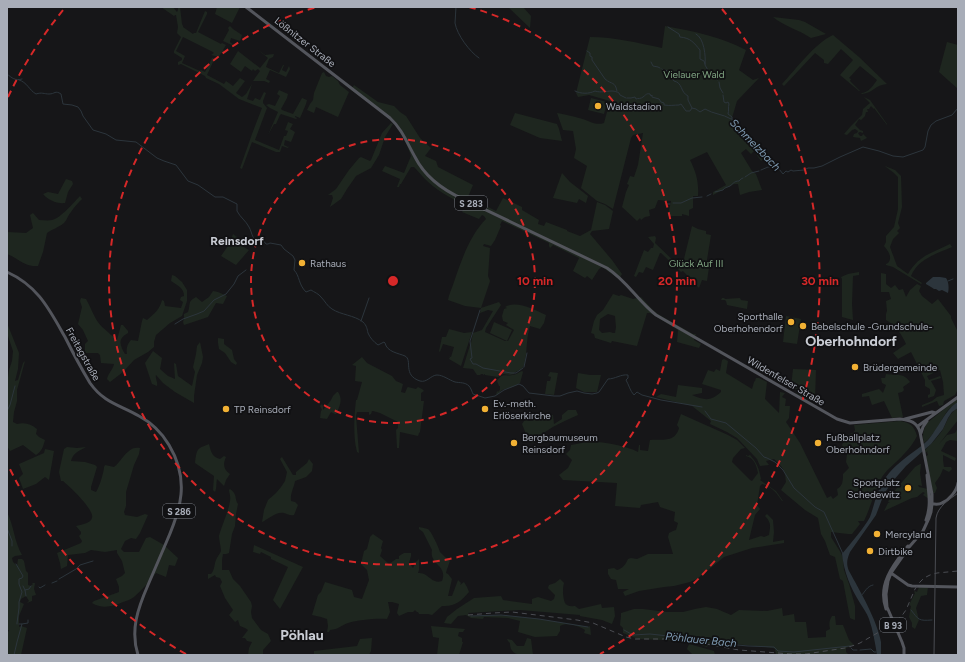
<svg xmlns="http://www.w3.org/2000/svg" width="965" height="662" viewBox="0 0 965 662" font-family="Figtree,sans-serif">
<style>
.green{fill:#1e261f;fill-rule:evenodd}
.water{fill:#2c353c}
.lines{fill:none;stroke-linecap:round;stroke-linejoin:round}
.stream{stroke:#2c353c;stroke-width:1}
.major{stroke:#53555c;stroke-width:3}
.tram{stroke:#4a4c52;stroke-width:1}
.rail{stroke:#4a4c52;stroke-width:1;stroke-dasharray:5 4;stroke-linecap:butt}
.ring{fill:none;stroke:#d62828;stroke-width:2;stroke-dasharray:7 5}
.poi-dot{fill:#f2b134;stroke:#111113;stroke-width:1.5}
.labels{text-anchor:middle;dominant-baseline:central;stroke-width:3.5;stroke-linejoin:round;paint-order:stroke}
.shield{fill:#111113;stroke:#7b7e86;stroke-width:1}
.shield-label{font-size:9px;font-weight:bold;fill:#a8adb8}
.street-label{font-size:10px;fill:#a8adb8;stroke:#111113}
.park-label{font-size:10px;fill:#7fa381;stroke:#111113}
.poi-label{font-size:10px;fill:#a8adb8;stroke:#111113;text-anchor:start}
.water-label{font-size:11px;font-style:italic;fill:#7f9bb3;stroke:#111113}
.quarter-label{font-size:12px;font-weight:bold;fill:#c9ccd4;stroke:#111113}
.district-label{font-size:14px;font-weight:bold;fill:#c9ccd4;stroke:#111113}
.centre{fill:#d62828;stroke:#111113;stroke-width:2}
.ring-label{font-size:12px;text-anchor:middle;font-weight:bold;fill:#d62828;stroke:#111113;stroke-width:3.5;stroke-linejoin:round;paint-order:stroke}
</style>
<rect width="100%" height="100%" fill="#161618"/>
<path class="green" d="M161 7H173L177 12 178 10V7H180L182 24 183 26V27L193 34 194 33H196L205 11 207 12V14L198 32 221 44 222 43 226 45 223 50 225 52 221 53 219 57 211 55 214 53 213 52 183 37 176 51 185 56 182 63 200 71 201 70 205 72 212 58H213L216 59 213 62 207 75 224 84 226 81 233 86 240 78 245 81 236 93 242 97 246 94 252 84 247 99 253 101 255 98 260 100 264 92 266 93 263 101V103L267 108 255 140 279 150 284 136H286L288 131 285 130 288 122 293 124 290 129 295 132 291 142 285 140 284 145 288 147 289 146 288 148 282 146 280 152H276L252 142 242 169 240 168 252 134 262 108 239 99 219 84 206 78 205 76 181 64 178 65V62L182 60V58L174 53V51L181 37 177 33 178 27 176 15H175L174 16Z
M217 7H240L232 23 215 14Z
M508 7H523L531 16 530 28Z
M773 17 799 20 805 22 826 34 811 38C799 30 784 26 773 17Z
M230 26 233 29 242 35 240 41 231 38 230 42 234 45V46L223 41 229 30 228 28Z
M665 26C692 31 722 37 746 50L739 70 753 80 759 78 737 101 732 118 733 124 740 132 745 142 749 141 765 158 761 161 754 151 751 154 746 149 741 153 752 171 756 174 762 190 749 192 740 195 738 184H734L713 195V192L726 185 707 152 690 160C696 172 699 182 698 196H693V208L689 210V216L682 214V216H668L671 201 658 200 655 208 649 210 650 216 645 217 641 220 640 218 637 221 622 207 626 192 629 185 627 184 630 176 634 177 638 165 643 133 633 135 631 138 613 209 605 204 597 201 581 188 587 166 574 158 576 149 573 131 563 130 557 113C564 114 572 116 579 118 588 120 595 126 604 123L610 101 589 95 578 97 576 93 590 37C615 37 638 43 662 48Z
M833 35 859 57 887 84C875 85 873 93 862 94L861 93C868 93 873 86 877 80L860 66 849 78 851 79 850 81 860 91H859L840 75 853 60 841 49 828 64 824 63V60L815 53 784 86 782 84C796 69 815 43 833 35Z
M947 42 958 45V89L939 72Z
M257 49 265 55 274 54 273 57 269 59 266 67 279 73 283 65H284L282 70 286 72 289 66 290 69 286 77 270 70 266 79 270 81 269 83 264 81H253L260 71 258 69 255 71 253 69 252 71 245 66 241 72 230 64 238 51 260 68 268 58Z
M324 72 326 76 329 77 332 76 338 81 340 85 349 92 338 117 316 107 314 113 307 110 310 104 313 100 314 93 322 73Z
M354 85 378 102 394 106 400 112 406 116 420 138 431 148 425 156 436 161 438 167 473 185 468 197 496 211 503 198 522 207V210L539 220 538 224 544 226 546 222 567 230V231L580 236 591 230 597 202 605 205 613 211 609 229 592 231 590 234 612 260 622 274 619 279 602 267 599 269 592 280 587 276 585 278 573 271 579 258 553 245 550 248 549 246V243L502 221 500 225 501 226 495 240 491 246 484 244 483 246 490 248 488 276 490 281 481 308 499 302 501 305 486 328 485 332 505 341H508L514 330 506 325 508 323 503 321 502 316 504 309 507 308 505 307C516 300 535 310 546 315L544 323 540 329 530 326C527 336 527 345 526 355 525 358 525 362 524 365 523 369 517 371 514 373V374L510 375 503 374 498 377 485 375V374L483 375V374H481L480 375H477L473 369 463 368 470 345 471 348V343L473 333 482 330 493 311 488 310 480 313 481 308 465 306 448 300C449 294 452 288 454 282 461 261 470 235 486 219L484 216 482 215 479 219 462 212 465 205C450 198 436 190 425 179 421 175 418 171 414 167H411L401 184H400L399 187H397L400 179 382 171 385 166 404 173 411 156 410 153C407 145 403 135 398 128 386 114 366 101 351 90Z
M279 90 288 94 287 98 281 109 282 110 293 114 302 98 307 100 306 104 300 118 295 116V117L297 118 296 119 281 114 280 115 276 124H274L268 135 278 112 270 108 266 105 269 104 275 106 280 96 277 94Z
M864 97 870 100 887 124V125L874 108V109L871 106 869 109H867L868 112H866L865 116 861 120 859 119 855 125 860 130 863 131V133L860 132 858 133 860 136H862L863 134 867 138 861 141 860 138 853 137 854 134 857 133 858 131 855 129 852 130 847 135 844 134 851 126 862 115 863 109 870 103Z
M591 98 607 102 604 114 588 110Z
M515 113 557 124 559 129 562 141 540 138 533 135 510 125Z
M391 123 393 124 385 137 379 155 371 168 356 176 354 179 347 189 341 199 330 207 333 198 332 195H328L336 189 349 170 359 158 361 157 370 161 371 160 382 133Z
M885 166 895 170 901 176 902 207 898 223 900 228 897 231 899 233 893 239 890 247 897 266 908 274C919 255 932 253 950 244L952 247C936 254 918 259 911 276L922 283 921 284 893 267 886 265V264L888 263C893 257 888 251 884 246L886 242V236L894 227 898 209V177L894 173 886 167Z
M562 173 570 182 588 196 586 203 579 199 577 203 553 198Z
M66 179 72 181 73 184 68 192 65 203C57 204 48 200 43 194L48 192 58 194Z
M80 196 82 199C78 203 74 207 71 212 68 215 67 220 64 223 58 228 52 229 47 233L43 252 38 266C35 266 31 266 28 265 20 262 15 257 7 254V232L26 233 33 228 30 215 33 213 39 220C43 220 48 221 52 220 61 218 73 203 80 196Z
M692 226 698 229 706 231V234L711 235 707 260 710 261 707 281 702 280 699 288 683 271 681 272 661 253H660L653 270 646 267 643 273 639 272 636 277 634 276 644 250 648 252 651 248H653L654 244 648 237 655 236 656 238 655 243 681 268 682 267Z
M233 234 241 240 240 245 249 250 236 265 221 256 230 243Z
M859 272V275L853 276 852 304 853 320 842 317V279L841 277 848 274Z
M881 273 886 274V284L891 288 895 285 899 290 903 289 906 297 910 290 917 284 921 286 919 291 922 296 932 304 938 299 951 316V318L958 332V389L955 395 944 401 943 405 939 406 937 401 922 407V405L932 401 937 397 944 395 943 382 940 370 927 376 929 380 940 376 941 378 931 381 936 390 934 396 928 398V395L930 394V389L925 386V380L911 352 898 359 893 353 906 344C901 333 896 326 886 320V314L887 311 886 301 891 299 889 292H881Z
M172 275 175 276 182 282 187 290V301L182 316 170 323 156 335 154 342V347L148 352 134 360 123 372 110 382 107 379C108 373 113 370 114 364L101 363 100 355 98 353H85V344L88 341 83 330 78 324 82 307 80 301 81 298 86 299C90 306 92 312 96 319 99 325 106 330 111 335L114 337V340H117L121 325H123L128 331V333C117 339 120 345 125 354H127C126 349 127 344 131 340L138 341 142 321 143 318 147 320C154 314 160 309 162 300L164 301 165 306 181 308 183 302 180 300 181 297 184 296C184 288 177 285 171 281Z
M213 291 218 292 227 296 223 304 216 303 208 317 184 325 183 322 184 319V314L188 312C191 304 187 302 196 297L202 302 209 297Z
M613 294 619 296 621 295 633 299 641 297 652 309 658 314 693 334H696L694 340 701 344 699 348 677 342 678 330 650 313H647L637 346 612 341 611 343 595 338 594 334 591 333 594 321 597 315 603 310ZM608 314 615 316 616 327 615 333H613L610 332 602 333 599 330 600 319Z
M722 298H724L725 299 740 298 741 300 748 301 747 309 727 305 726 301 725 300H721Z
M786 316 801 319 797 344 783 342Z
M494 322 512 330 507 341 490 333Z
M7 323 19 353 18 369 15 381 18 380 23 363 25 361 17 390V401L14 412 13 422 17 424C25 422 31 424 37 429L36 434 39 437 45 440C43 447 42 451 36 455L23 445 10 451 7 446V384L9 370 12 361 13 351 7 333Z
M449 329 464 333 472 332 461 366 449 359 450 357 448 356 451 357 454 347 443 344 440 352 439 351 442 337H446Z
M218 338 224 339V344L232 350 234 359 237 363 236 365 231 362 225 353 219 349 218 343Z
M200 342 203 357 202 363 197 375 194 396V403L175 392 163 383 156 375C155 378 158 382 157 386L152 384 145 363 153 351 162 358 160 369 168 376 175 379 174 363 176 364 178 376 192 386 195 372 193 367 196 354 197 346Z
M362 357 367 363 392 376 396 381 403 384 401 392 405 393 407 388 408 387 416 389 418 387 422 389 424 391 421 393V401H424L420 432 419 433 418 436 400 432 399 448H397L396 430 398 428V422L380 413 373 411H372L371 414 369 415V412H357L356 416 359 453 357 452C353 436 354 417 356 400H357L362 382 355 381 356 366 352 365Z
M724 359 728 361 726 373 752 389 754 382 755 381 756 378H759L767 382 765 399 779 413 780 392 785 393 782 397 786 399 785 406H790L789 418 786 422 800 443 827 498 831 496 833 499 838 495 837 489C843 486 843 480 843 474L849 468 846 462 847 454 842 445 846 436 854 432 855 430 854 425 900 421C911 423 914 426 917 436 914 442 909 449 904 454 897 462 888 468 882 477 874 491 871 507 864 521H858L860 524 852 534H848L831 532V537L841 553 843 558 844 570 849 584 855 606V620L852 619 850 618 843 581 840 579 835 557 830 555 825 541 821 534 818 518 805 510 781 490 786 482C785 469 783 468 774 459L766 461 769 465 760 466 757 459 737 438 727 432 710 424 711 421 692 406 656 397 661 394 676 397 678 385 702 388V393L692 395C704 400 710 402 721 392V390L702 384 708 370 714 372 716 369 720 371 722 360Z
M793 369 816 370 815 399 804 393 801 397 796 394 798 390 791 387Z
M522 371 523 372 520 383 513 387 502 390 498 394 496 395 497 391 498 392 500 390V386H499L497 381C503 372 505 377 512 375 516 375 519 372 522 371Z
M550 372 558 373 554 395 545 394 547 381H550L551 377 548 376Z
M578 373 590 375H601L597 392H584L576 388Z
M886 374C896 376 903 372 910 382L903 387 904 390 902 392 898 393 903 417 892 418 884 401 872 405 869 396 862 397V394L879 389 883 393 886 385 882 383 881 378H885Z
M337 392H338C343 399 340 406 336 414H335L331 412 327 419 320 418 321 411 322 410 320 406 322 404 323 406V410L328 404 331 400 333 396Z
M958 398V402C955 405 951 407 948 410 940 421 935 435 924 443 922 435 923 431 927 423Z
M958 408V420L939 444 947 435 955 433 958 428V441L950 440 946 442 941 451 956 458 955 461 943 455V460L944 467H951L952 469 949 472 943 469 940 476 935 483 937 488 935 493H933L926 458V456L928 455 927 452 928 451 925 453V450C931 444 937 438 942 431 948 421 947 415 958 408Z
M568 410H576L578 415C567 420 555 425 545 432 540 435 538 440 533 443H531L534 437 526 434 522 424 526 418H530L537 413 553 415 554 424 562 419V415Z
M681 414 728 435 737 440 745 448 741 449 733 458 732 462 750 480 752 481 758 473C756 464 754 458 746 456V455L748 456 750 455C757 463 759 468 761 479L760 480 776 491 783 501H782C777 494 772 486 762 484L760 486 757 505 760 509 755 515 749 540 761 536 764 537 769 535C770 527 772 523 765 516L767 514 773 520 774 532 773 542 784 540V543L752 548 724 557 697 579 690 582 674 586 664 587 639 591 625 596 623 592 629 589H618L616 580 611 579 608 574V569L614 568 617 570C622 569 626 564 628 559L631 558 637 559 648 554H673L668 537 669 533 673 531 676 530 678 523 674 521 675 512 660 507 658 502 641 505 640 508 615 506 617 483 563 480 559 475 568 468 572 460 566 454 570 450 571 445C577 444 582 443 587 442 601 441 626 446 638 452L639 445H640V450L648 451 650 440C662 439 675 443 679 428L677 425Z
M209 444C211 452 212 457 220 459L224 456 226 457C223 464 223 469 230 474L226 480 224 486 217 479C216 483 217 488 215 492L213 490 214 476 195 463C197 449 196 449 209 444Z
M67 447 77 448 86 447C79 451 73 453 71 461L85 462 95 465 97 467 91 487V490L96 492C99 488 104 472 104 467L105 465 114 467C122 461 128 445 140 448L139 454 134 465 126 492V506L124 512 125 515 137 517 145 514 148 515 140 533 136 539 131 538 125 541 121 549 124 552H139L146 538 150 537 164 545 178 558 175 566 169 565 166 577 156 573C149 582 142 590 134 597 131 599 127 601 123 602 112 607 102 609 92 603L94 601 119 592V587L116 579 122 576 125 573 122 561 117 553V550L105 552 91 550 85 553 68 555 67 566 61 569 60 563 57 553 81 543 82 541 79 536 81 534V532L76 526C81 525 91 523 92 518 95 510 69 486 63 481H61L59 472 64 449Z
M45 449 54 451 49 480 45 477 36 484 23 489 19 478 23 474 19 464 44 453Z
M282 457 293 475H296V472L307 463 309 459 313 464 312 471 306 477 295 481C294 488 290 493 291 501L295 502 298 505 294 515C290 516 288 514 284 513 277 511 268 519 262 522L264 510 268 500 276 493 281 487 285 481 287 472 280 459Z
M920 464H921L920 473 922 486 918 485 919 487 928 489 929 499 923 495 925 493 923 492 917 497 912 498 884 511 888 503 890 502H888L891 495 915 467Z
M230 489C238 495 234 498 238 504L236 514 235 526 232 534 229 553 226 554H223L222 560V570H229L233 579 240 586 251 602 252 606 251 612 252 618 261 630 268 634 271 641 263 650V655H248L249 648 252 642 247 641 245 638H242L248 630 245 628 240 626 238 620 235 622 229 615 233 610 225 598 220 586 222 582 220 578 216 577 215 575 208 579V574H211C215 569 214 565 216 560 217 557 220 554 221 551 221 547 219 540 219 536 221 527 232 504 230 496 230 494 229 492 229 490Z
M7 512C14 526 14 541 22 555L15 556 12 558 13 562 17 566 18 559H22L24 561 26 571 28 573V585L31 586 33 584 32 583H35L34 589 36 595 32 596V601L27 603 29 601 26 596 21 599 20 602 24 604 19 616V627L21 626 27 628 21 655H7V634L9 630H7Z
M419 527C422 528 427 528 429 530 432 533 439 548 440 552L446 558 450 559C450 563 447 568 446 573L448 574 452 579 448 596H452L458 580 461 583 460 585 464 582 467 587 469 592C461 601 455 607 442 606L432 615 428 614H419L418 612H417L415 610 413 612H408L399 616 397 613 399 604 392 602H388L390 612 387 619C376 618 358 620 348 623 340 626 339 629 330 630L329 632H327L328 626 327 619 321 617 312 615 318 595 321 592 325 582 352 590 354 597 362 599 369 580 367 570 361 564 364 551 367 549 370 537 373 534 383 541 381 548 382 550 380 556 389 564 396 559H399V556L404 553H411V556L409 563 413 568 416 562 419 559V570L418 573C420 573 422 573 424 574 430 577 434 584 442 581 448 565 429 565 432 550L423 532 419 529Z
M254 545 303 567 280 609 273 600 288 567 271 559V557L261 552 260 554 253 552Z
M560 579 564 583C563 587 563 589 563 593 564 602 564 607 575 606L579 609 601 604 602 608 614 607 615 616 612 624 602 620 580 616V615L520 610 468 613 471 616 501 615 539 619 588 627 590 626 591 635 584 633 585 630C578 626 567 622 560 626V631L557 636 535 637 518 632 520 621 508 618 484 617 483 619 471 618 466 615 458 616 451 624 444 623 447 617 457 609 474 598 501 596 503 600 532 604V599L538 597 551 601 554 599 555 595 548 588 549 585 555 583Z
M919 587H928L927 595 921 596 916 608 919 620 915 629 912 627V623L909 617 911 606 909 605 915 593 914 592 915 591 917 592Z
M706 607 717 609 731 615 739 610 767 611 782 608 783 616 794 614 795 622H806L808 638 826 637V631L830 629C829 624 829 621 832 616H835L836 625H843L849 640 854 645 846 648V652L848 654H857L858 655H776L775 649 773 648 726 643 714 645H708L707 647 686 641 638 639 623 633V628L620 625 621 616V613L634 609H643L667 612H683L695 609Z
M431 626 465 629 463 632H459L458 636 462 638V642H463L459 655H437L439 638 433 637Z
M372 638 371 651 369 655H314V651L357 646 360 639Z
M527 638 531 639 533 655C523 655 510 657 510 643L508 641 507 639 512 640 517 646H524Z
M689 644 714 651 715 655H693L687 649Z"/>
<path class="water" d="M933 277H940L946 278C949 282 949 289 948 293L942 290 939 291 936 289H934L931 287 926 284V283Z
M958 402V408L952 412 948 418 943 429 931 444 906 466 892 482 884 494 876 515 850 552C847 559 846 564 849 571 860 591 877 620 881 642 881 646 881 651 881 655H877C875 643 873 630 869 619 867 613 863 608 860 603 850 587 844 572 842 554 850 544 865 527 870 517 875 503 877 489 886 477 894 466 905 458 916 450 920 447 924 444 928 440 937 430 947 407 958 402Z"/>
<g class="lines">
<path class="stream" d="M456 7C456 12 455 18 455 23 457 35 470 52 479 58
M668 27 679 34 680 37C691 38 694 43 700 50V59L704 61 705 64
M696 34C704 38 706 56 705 65L709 72V73L713 74 712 75 717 80
M587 51 590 53V56L592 57V60L605 79C612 85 615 81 617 91
M651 62 653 66 658 67 660 68
M662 69 664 71 666 70 671 75
M7 74C12 78 15 81 22 79
M671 77 674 81C683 83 680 92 688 96V100L692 108
M19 80C27 82 29 90 36 94 42 92 44 94 49 94 55 94 55 90 61 94L63 104 72 105 78 107 81 111 83 116 93 130 106 134 116 140 136 142 157 158 164 161 176 165 188 181 198 185 215 197H223L237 204V211C240 217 246 221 249 227 253 234 251 240 261 242L263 240 266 244H268L270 243 281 245 284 249 293 256 295 260 294 270C300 276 298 284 306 292L311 290C314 292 319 294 321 297 325 301 327 306 332 309 341 315 354 315 363 322 367 326 367 329 368 333 370 338 374 342 378 345L384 342 385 343C387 352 398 353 405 356 413 360 402 375 420 381 427 383 431 375 437 375 443 375 449 380 455 382 460 383 465 382 469 386 471 388 472 392 473 394L485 398 495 396 504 390 519 384 523 386 529 393 554 396H560L568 393 577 391 584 393 592 394 597 393 599 392 608 379C615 379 621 374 628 375V378L626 380C629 385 630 391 634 395L637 392 642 395 661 400 702 407
M719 82 720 88 723 93
M575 91C581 94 589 94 595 91 601 93 606 91 612 91 615 91 617 92 619 93L620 95 626 98
M723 95 724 102 726 103 728 102 729 104C728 107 729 111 728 114L732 117V119
M627 98H631L635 97 636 99C638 98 641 99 643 97 646 95 646 93 650 94L651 96 652 95V97L659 99 661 102 664 103V105C670 106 674 105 679 105L681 104 686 111H690L692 108 696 109 700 112 705 109C713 114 723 114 731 119H732L742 131 743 134H746V136L750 140V142C753 144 756 148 761 148L760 151 762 152V153C766 156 771 160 775 164 778 167 780 171 783 174L786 171 788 172 791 170 793 171 804 170 808 168H814L822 166 840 157 863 147 879 151 893 156 903 157 923 150 925 147 928 131 931 125 936 121 952 115 958 108
M761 170 768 167 775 166
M745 177 751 173 759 171
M715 192 723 190C725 187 726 188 730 186 733 184 734 181 739 181L741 179 743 178
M707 196 711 194
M673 203H681L692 198 702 197
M667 204H670
M948 281 953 279
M480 310 470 341 472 358 470 359 473 364H476L483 368 511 373H516L523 368
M361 321 369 298
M175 324 183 319 197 314 204 311 214 300 226 294 234 284 238 276 246 270
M524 367 527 353
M7 411 10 405 15 386
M705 411 711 419 726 423 756 448 764 457 767 458 775 462 783 470 794 488 804 497 815 507 824 512 843 554
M7 528 12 541V546
M16 564 23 576 22 578 19 579V584L22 592 19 602V608L17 623V624
M59 579 76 569 80 565 93 561
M52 583 57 581
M23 586 25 590 26 596
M39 587 40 588 45 585
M25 590 29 589 31 586
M861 596C865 592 867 586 873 585
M911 610C919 620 918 621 932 620
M471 616 501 615 539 619 588 627
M22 624 28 623V620
M624 630 633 635 650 634 714 641 727 644 748 646 774 647 778 651 794 652 850 646
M851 648 853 650H857
M860 650 871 649 874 652H876
M13 655H14L17 642 22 624H19"/>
<path class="major" d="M246 7 390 118C402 129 407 143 415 157 425 177 443 190 463 199L607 268C627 281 638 301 656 315L837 419 850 423 900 419C910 420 917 422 920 432L932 494V504L931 512 929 518 923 531 910 546 891 573 888 581 886 594 887 607 902 642 904 648V655
M7 272C38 286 49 309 65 337 73 353 81 368 90 383 104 403 120 405 139 416 152 423 162 433 169 445 190 480 181 509 166 543 160 557 154 571 148 585 138 608 130 630 138 655
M905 419 932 412 936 413
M918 426 958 397
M921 433 923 427 927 421
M932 504C935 504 939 505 942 503 949 500 957 491 958 483
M926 520C932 504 928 491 927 475
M891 573 908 585 912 586 958 587
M886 609C877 584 894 564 908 546"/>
<path class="tram" d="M934 655 936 518C938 506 949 500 958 493"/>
<path class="rail" d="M468 615 493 613 512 612 577 620 593 623 626 637 635 639H672L684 640 739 650 791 654H806L845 648 855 645 860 643 886 628 901 617 906 610 915 589 920 582 924 578 930 575 937 573 958 571"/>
</g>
<g class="ring">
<circle cx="393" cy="281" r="142"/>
<path d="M469 7A284 284 0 1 1 317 7"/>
<path d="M186 654A427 427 0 0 1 8 465M8 97A427 427 0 0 1 64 9M722 9A427 427 0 0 1 600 654"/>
</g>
<g class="poi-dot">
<circle cx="598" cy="106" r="4"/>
<circle cx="302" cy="263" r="4"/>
<circle cx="791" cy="322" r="4"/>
<circle cx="803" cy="326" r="4"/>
<circle cx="855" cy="367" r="4"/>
<circle cx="226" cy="409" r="4"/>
<circle cx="485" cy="409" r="4"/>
<circle cx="514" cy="443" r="4"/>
<circle cx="818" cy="443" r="4"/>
<circle cx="908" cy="488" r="4"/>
<circle cx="877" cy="534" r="4"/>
<circle cx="870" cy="551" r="4"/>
</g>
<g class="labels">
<g class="shield">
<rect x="455" y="196" width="32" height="14" rx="3"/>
<rect x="163" y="504" width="32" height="14" rx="3"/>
<rect x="880" y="618" width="26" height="14" rx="3"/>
</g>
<g class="shield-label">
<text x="471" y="203">S 283</text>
<text x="179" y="511">S 286</text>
<text x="893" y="625">B 93</text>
</g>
<g class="street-label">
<text transform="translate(305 42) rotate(38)">Lößnitzer Straße</text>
<text transform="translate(83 354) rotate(61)">Freitagstraße</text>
<text transform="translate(786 381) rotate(30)">Wildenfelser Straße</text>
</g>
<g class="park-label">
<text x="694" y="74">Vielauer Wald</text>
<text x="696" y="263">Glück Auf III</text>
</g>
<g class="poi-label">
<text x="606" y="106">Waldstadion</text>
<text x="310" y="263">Rathaus</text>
<text x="783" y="316" text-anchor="end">Sporthalle<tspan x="783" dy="12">Oberhohendorf</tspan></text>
<text x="811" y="326">Bebelschule -Grundschule-</text>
<text x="863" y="367">Brüdergemeinde</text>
<text x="493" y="403">Ev.-meth.<tspan x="493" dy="12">Erlöserkirche</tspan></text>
<text x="234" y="409">TP Reinsdorf</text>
<text x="522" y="437">Bergbaumuseum<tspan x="522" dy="12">Reinsdorf</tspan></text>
<text x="826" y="437">Fußballplatz<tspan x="826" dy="12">Oberhohndorf</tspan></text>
<text x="900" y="482" text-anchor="end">Sportplatz<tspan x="900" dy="12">Schedewitz</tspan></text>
<text x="885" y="534">Mercyland</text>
<text x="878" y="551">Dirtbike</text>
</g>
<g class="water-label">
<text transform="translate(755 145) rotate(46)">Schmelzbach</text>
<text transform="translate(701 640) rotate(6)">Pöhlauer Bach</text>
</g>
<g class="quarter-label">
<text x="237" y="241">Reinsdorf</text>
</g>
<g class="district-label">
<text x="851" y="341">Oberhohndorf</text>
<text x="302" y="635">Pöhlau</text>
</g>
</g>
<circle cx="393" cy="281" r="6" class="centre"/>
<g class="ring-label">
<text x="535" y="285">10 min</text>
<text x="677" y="285">20 min</text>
<text x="820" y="285">30 min</text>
</g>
<rect width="965" height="662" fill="none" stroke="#a8adb8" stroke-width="16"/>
</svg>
